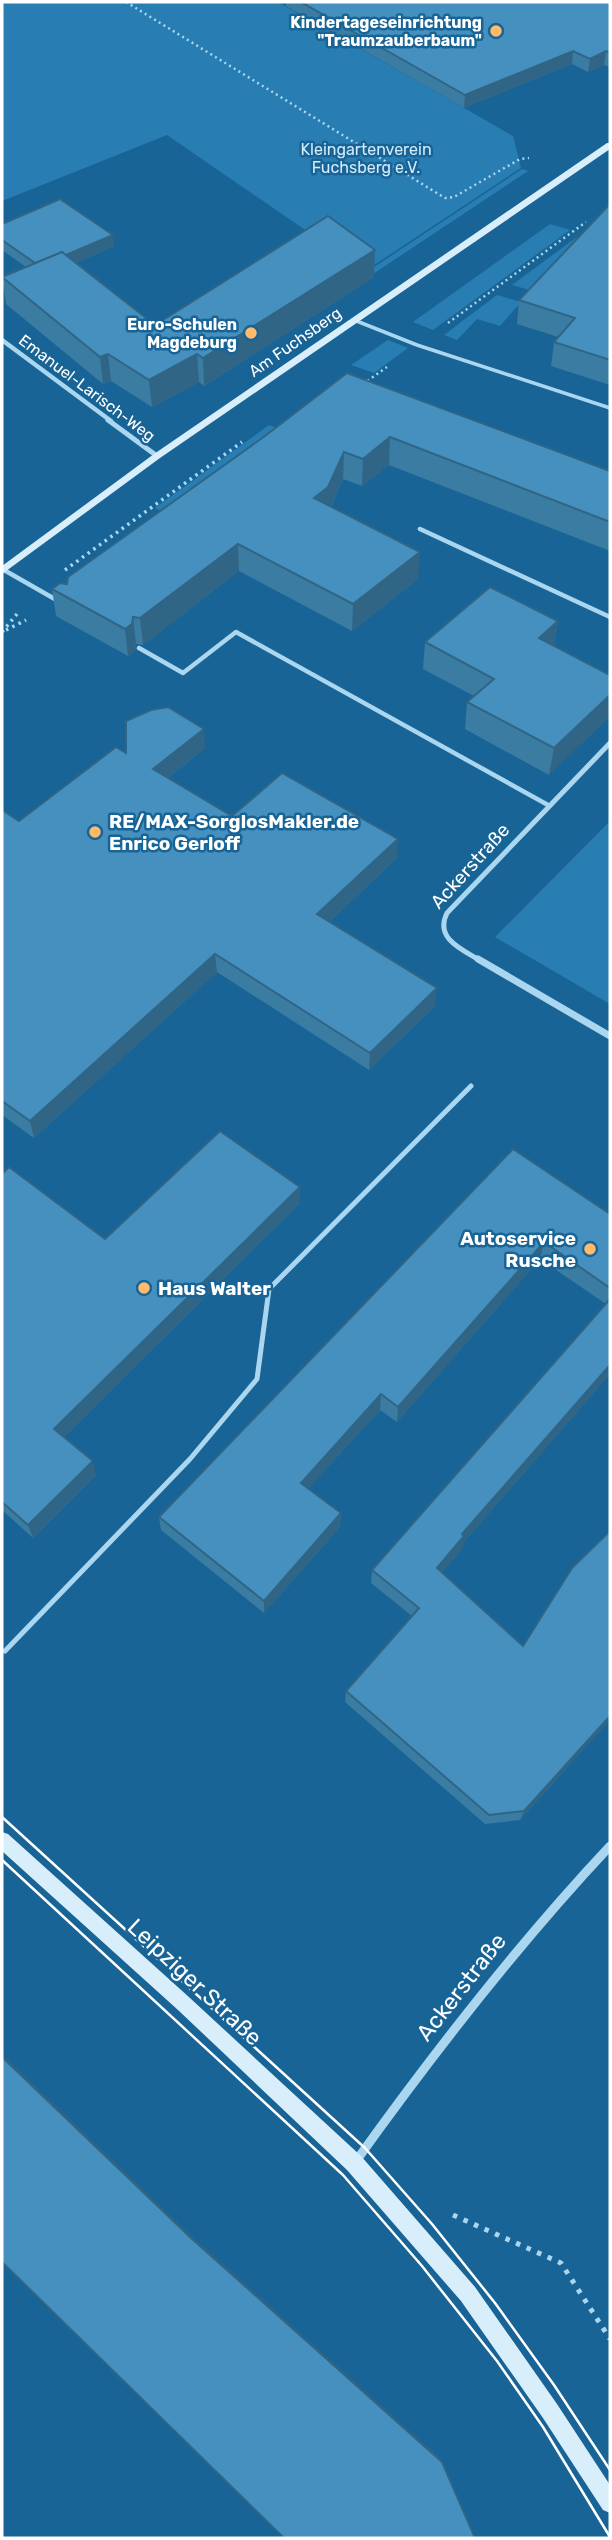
<svg xmlns="http://www.w3.org/2000/svg" width="612" height="2540" viewBox="0 0 612 2540" font-family="Rubik,sans-serif">
<style>
.green{fill:#287eb2}
.lines{fill:none;stroke-linecap:round;stroke-linejoin:round}
.path-far2{stroke:#aad6f0;stroke-width:2.5;stroke-dasharray:2 3.5;stroke-linecap:butt}
.path-far1{stroke:#aad6f0;stroke-width:3.5;stroke-dasharray:2.5 4.5;stroke-linecap:butt}
.path{stroke:#aad6f0;stroke-width:5;stroke-dasharray:4.5 7;stroke-linecap:butt}
.service-far2{stroke:#aad6f0;stroke-width:3.5}
.service-far1{stroke:#aad6f0;stroke-width:4.5}
.service{stroke:#aad6f0;stroke-width:5}
.minor-far3{stroke:#aad6f0;stroke-width:4.5}
.minor-far2{stroke:#aad6f0;stroke-width:5}
.minor-far1{stroke:#aad6f0;stroke-width:7}
.minor{stroke:#aad6f0;stroke-width:9}
.secondary{fill:#d8eefb;fill-rule:evenodd}
.tram{stroke:#fff;stroke-width:2.5}
.wall{fill:#3b7ca3}
.shaded-wall{fill:#306585}
.building{fill:#4590be;stroke:#306585;stroke-width:2}
.poi-dot{fill:#ffba6a;stroke:#186496;stroke-width:2.5}
.labels{text-anchor:middle;dominant-baseline:central;stroke-width:5;stroke-linejoin:round;paint-order:stroke}
.far-poi-label{font-size:16px;font-weight:bold;fill:#fff;stroke:#186496;text-anchor:end}
.far-park-label{font-size:16px;fill:#d1ecfb;stroke:#186496}
.far-street-label{font-size:16px;fill:#fff;stroke:#186496}
.poi-label{font-size:19px;font-weight:bold;fill:#fff;stroke:#186496;text-anchor:start}
.street-label{font-size:19px;fill:#fff;stroke:#186496}
.near-street-label{font-size:23px;fill:#fff;stroke:#186496}
</style>
<rect width="100%" height="100%" fill="#186496"/>
<path class="green" d="M2 2H278L513 136 521 168 365 271 167 135 2 201Z
M522 169 528 171 373 274 368 271Z
M550 224 570 230 433 330 413 322Z
M581 234 593 238 533 291 512 285Z
M497 295 521 302 500 326 477 319 457 340 444 335Z
M388 340 408 348 374 373 351 365Z
M269 425 288 433 173 517 155 508Z
M610 821V1004L495 937Z"/>
<g class="lines">
<path class="path-far2" d="M126 2 445 198 454 197 520 159 529 158
M448 323 586 222
M363 384 387 367"/>
<path class="path-far1" d="M65 570 242 442
M6 630 26 620
M2 632 17 614"/>
<path class="path" d="M453 2215 561 2263 610 2339"/>
<path class="service-far2" d="M354 320 417 345 610 408"/>
<path class="service-far1" d="M420 529 610 617
M4 570 60 602
M139 648 183 673 236 632 548 805"/>
<path class="service" d="M5 1651 190 1459 257 1379 269 1289 471 1086"/>
<path class="minor-far3" d="M2 340 111 421"/>
<path class="minor-far2" d="M108 420 157 456
M481 961C463 950 434 939 447 913L610 743"/>
<path class="minor-far1" d="M478 959 610 1036"/>
<path class="minor" d="M356 2161C435 2051 517 1945 610 1846"/>
<path class="secondary" d="M607 143H610V149L160 458 2 574V566L154 454Z
M2 1832 8 1834 190 1998 361 2156 475 2287 557 2404 610 2485V2513L603 2510 543 2418 461 2301 347 2170 178 2010 2 1851Z"/>
<path class="tram" d="M2 1817 365 2148 432 2224 495 2303 554 2385 610 2470
M2 1860 343 2175 422 2266 497 2361 543 2427 610 2537"/>
</g>
<path class="wall" d="M286 2H610V67L604 65 588 72 572 64 464 108 286 6Z
M610 204V385L551 366 554 342 558 337 517 324 519 300Z
M2 224 114 246 76 263 155 325 374 277 204 386 199 382 152 407 111 381 103 384 6 304 2 276 26 267 2 250Z
M347 373 610 471V551L389 465 362 486 343 479 331 507 418 579 352 631 239 571 143 645 136 644 135 651 128 656 56 616 52 589 67 584 265 436Z
M558 621 554 646 610 675 549 775 465 729 467 702 474 696 423 669 425 642Z
M205 748 168 778 232 816 397 858 329 922 435 1006 369 1070 217 972 34 1138 2 1115V810L19 821 126 753Z
M513 1149 610 1214V1374L463 1543 462 1549 442 1572 523 1646 610 1720 520 1820 485 1824 345 1702 346 1691 412 1616 371 1583 372 1570 606 1304 540 1259 397 1422 380 1410 308 1489 341 1513 340 1527 264 1613 161 1530 159 1517Z
M2 1174 105 1239 300 1187V1203L64 1437 96 1475 33 1538 2 1510Z"/>
<path class="shaded-wall" d="M573 51 572 64 464 108 465 95Z
M606 51 604 65 588 72 590 59Z
M113 235 114 246 42 278 40 267Z
M375 250 374 277 204 386 203 358Z
M108 354 111 381 103 384 100 357Z
M197 354 199 382 152 407 149 380Z
M390 437 389 465 362 486 363 459Z
M344 452 343 479 327 515 314 498Z
M238 544 239 571 143 645 140 618Z
M420 552 418 579 352 631 353 604Z
M133 617 136 644 135 651 128 656 125 629Z
M558 621 554 648 539 638Z
M610 695V717L549 775 554 748Z
M204 729 205 748 155 788 153 769Z
M398 839 397 858 317 933V914Z
M215 954 217 972 34 1138 30 1121Z
M437 988 435 1006 369 1070 370 1053Z
M300 1187V1203L58 1443 54 1429Z
M544 1242 540 1259 397 1422 398 1407Z
M610 1365V1374L463 1543 462 1549 434 1581 437 1568 462 1534Z
M381 1394 380 1410 301 1497V1483Z
M93 1461 96 1475 33 1538 28 1525Z
M341 1513 340 1527 264 1613V1601Z
M610 1716V1720L520 1820 524 1811Z
M2 2054 195 2239 438 2456 442 2462 191 2238 2 2057Z"/>
<path class="building" d="M301 2H610V53L606 51 590 59 573 51 465 95Z
M60 199 113 235 66 255 62 252 35 263 2 240V224Z
M610 204V360L554 342 575 318 519 300Z
M328 216 375 250 203 358 197 354 149 380 108 354 100 357 2 277 62 252 155 325Z
M347 373 610 471V522L390 437 363 459 344 452 328 487 314 498 420 552 353 604 238 544 140 618 133 617 132 624 125 629 52 589 60 583 67 584 68 577 265 436Z
M490 587 558 621 539 638 610 675V695L554 748 467 702 494 679 425 642Z
M168 707 204 729 153 769 232 816 282 773 398 839 317 914 437 988 370 1053 215 954 30 1121 2 1101V810L19 821 116 747 126 753V721L151 710Z
M220 1131 300 1187 54 1429 93 1461 28 1525 2 1502V1174L9 1167 105 1239Z
M513 1149 610 1214V1288L544 1242 398 1407 381 1394 301 1483 341 1513 264 1601 159 1517Z
M610 1299V1365L462 1534 464 1536 437 1568 523 1646 572 1568 610 1531V1716L524 1811 489 1815 346 1691 419 1608 372 1570Z
M2 2057 191 2238 442 2462 475 2538H284L2 2262Z"/>
<g class="poi-dot">
<circle cx="496" cy="31" r="7"/>
<circle cx="251" cy="333" r="7"/>
<circle cx="95" cy="832" r="7"/>
<circle cx="590" cy="1249" r="7"/>
<circle cx="144" cy="1288" r="7"/>
</g>
<g class="labels">
<g class="far-poi-label">
<text x="482" y="22">Kindertageseinrichtung<tspan x="482" dy="18">"Traumzauberbaum"</tspan></text>
<text x="237" y="324">Euro-Schulen<tspan x="237" dy="18">Magdeburg</tspan></text>
</g>
<g class="far-park-label">
<text x="366" y="149">Kleingartenverein<tspan x="366" dy="18">Fuchsberg e.V.</tspan></text>
</g>
<g class="far-street-label">
<text transform="translate(295 342) rotate(-35)">Am Fuchsberg</text>
<text transform="translate(87 388) rotate(37)">Emanuel-Larisch-Weg</text>
</g>
<g class="poi-label">
<text x="109" y="821">RE/MAX-SorglosMakler.de<tspan x="109" dy="22">Enrico Gerloff</tspan></text>
<text x="576" y="1238" text-anchor="end">Autoservice<tspan x="576" dy="22">Rusche</tspan></text>
<text x="158" y="1288">Haus Walter</text>
</g>
<g class="street-label">
<text transform="translate(470 866) rotate(-48)">Ackerstraße</text>
</g>
<g class="near-street-label">
<text transform="translate(195 1982) rotate(43)">Leipziger Straße</text>
<text transform="translate(461 1987) rotate(-52)">Ackerstraße</text>
</g>
</g>
<rect width="612" height="2540" fill="none" stroke="#ffffff" stroke-width="7"/>
</svg>
